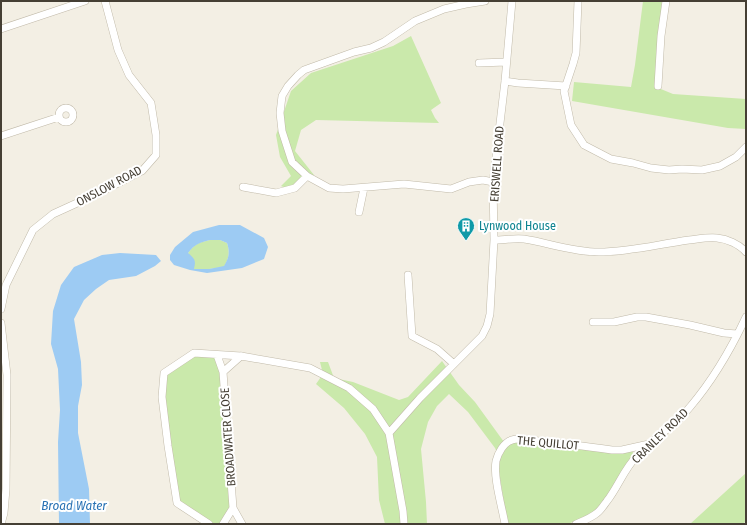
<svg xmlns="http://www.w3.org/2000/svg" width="747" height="525" viewBox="0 0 747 525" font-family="'Fira Sans Condensed',sans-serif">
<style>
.green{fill:#cae9ab}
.water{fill:#9dcbf3;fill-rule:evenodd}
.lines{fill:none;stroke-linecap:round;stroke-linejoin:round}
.minor-casing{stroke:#c1baa9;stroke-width:8}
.minor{stroke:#fff;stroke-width:7}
.labels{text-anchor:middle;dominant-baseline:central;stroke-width:4;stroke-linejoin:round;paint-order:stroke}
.street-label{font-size:12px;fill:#453f34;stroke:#fff}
.culture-label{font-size:12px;fill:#0d838f;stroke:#fff;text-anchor:start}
.water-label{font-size:13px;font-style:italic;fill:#2972b4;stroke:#fff}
</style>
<rect width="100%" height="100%" fill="#f3efe4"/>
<path class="green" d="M643 1H662L656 87 673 94 746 99V129L728 128 572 101 574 82 631 87 635 65Z
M411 36 441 103 431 110 435 118 439 123 316 120 301 130 295 151 314 175 293 191 281 186 291 176 280 157 276 135 291 91 311 73 393 46Z
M210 240H220L227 243C230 252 229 258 224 267L209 269H194L188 253C196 243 198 243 210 240Z
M194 353 217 355 223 372 233 508 223 524H209L177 503 162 397 164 373Z
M442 361 459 385 475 402 504 442 521 440 632 449 634 457 605 501 596 512 568 524H509L506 515 499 472 500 459 495 448 468 412 449 394 437 406 428 422 421 449 426 502 427 524H385L379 500 377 457 365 434 344 408 316 384 323 374 320 362H328L334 378 353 382 399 400 408 397Z
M746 473V521L743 524H690Z"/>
<path class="water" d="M219 225H240L264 238 268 247 264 259 242 268 207 273 190 270 174 265 170 260V255L175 247 193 232ZM210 240H220L227 243C230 252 229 258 224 266L209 269H194C196 260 195 259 188 253 195 244 199 243 210 240Z
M120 253 156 255 161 261 155 266 136 276 109 280 96 289 84 300 74 319 81 362 82 385 78 406V433L89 489 90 524H59L58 442 60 410 58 369 51 344 53 311 61 285 74 267 102 255Z"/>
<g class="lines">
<g class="minor-casing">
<path id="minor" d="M485 1 466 4 444 9 415 21 384 42 371 48 354 52 304 70 298 75 288 86 282 96 280 113 282 131 292 162 307 176 329 188 343 189 404 184 451 189 469 182 483 180 493 182
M578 1 576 53 573 64 564 91 571 125 584 145 611 159 633 163 651 168 669 170 682 169 702 170 720 166 736 157 746 147
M1 29 85 1
M479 63 506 62
M505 81 518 83 566 86
M658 86 661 36 666 1
M59 115a7 7 0 1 1 14 0a7 7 0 1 1-14 0Z
M1 136 59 117
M243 187 276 193 295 188 307 176
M359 212 364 188
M494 240C503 240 514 238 524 239 549 243 573 252 599 252 630 252 659 244 689 240 698 239 708 237 717 238 727 239 739 244 746 252
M408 275 412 336 437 349 454 364
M1 309 6 285 33 230 53 214 99 193 142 171 156 155V135L151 103 129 75 118 50 105 1
M593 322H614L637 317H646L690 325 724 333 737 334
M1 323 7 375 6 489 4 513 1 524
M217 355 223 372
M241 356 223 372 233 508 242 524
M389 433 420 398 482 336 487 326 490 314 494 240 493 182 505 81 512 1
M209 524 177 503 168 446 162 397 164 373 194 353 241 356 310 368 349 388 373 409 389 433 403 511 404 524
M223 524 233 508
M505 524C502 507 493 477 496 461 498 453 504 442 512 440 519 437 538 441 546 442 568 444 590 447 612 450H622L649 444
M576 524C583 521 591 518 597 513 601 510 604 505 607 501 618 487 624 469 637 456 650 442 666 431 680 418 684 415 687 410 690 407 713 380 731 349 746 317"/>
</g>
<use href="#minor" class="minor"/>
</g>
<defs>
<g id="building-pin" transform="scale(0.9)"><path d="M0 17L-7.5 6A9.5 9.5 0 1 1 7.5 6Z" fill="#0f9aa8" stroke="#fff"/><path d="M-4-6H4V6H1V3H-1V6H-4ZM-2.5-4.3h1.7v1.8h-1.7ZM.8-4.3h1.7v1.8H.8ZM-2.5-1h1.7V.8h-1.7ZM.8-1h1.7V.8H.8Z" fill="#fff"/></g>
</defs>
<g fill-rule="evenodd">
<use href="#building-pin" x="466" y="226"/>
</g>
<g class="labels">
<g class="street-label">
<text transform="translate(497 164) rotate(-86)">ERISWELL ROAD</text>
<text transform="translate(109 186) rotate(-28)">ONSLOW ROAD</text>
<text transform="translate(660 436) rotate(-44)">CRANLEY ROAD</text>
<text transform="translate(228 437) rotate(-94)">BROADWATER CLOSE</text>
<text transform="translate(548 443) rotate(5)">THE QUILLOT</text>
</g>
<g class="culture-label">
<text x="479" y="226">Lynwood House</text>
</g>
<g class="water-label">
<text x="74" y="505">Broad Water</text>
</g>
</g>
<rect width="747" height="525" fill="none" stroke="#453f34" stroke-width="4"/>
</svg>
